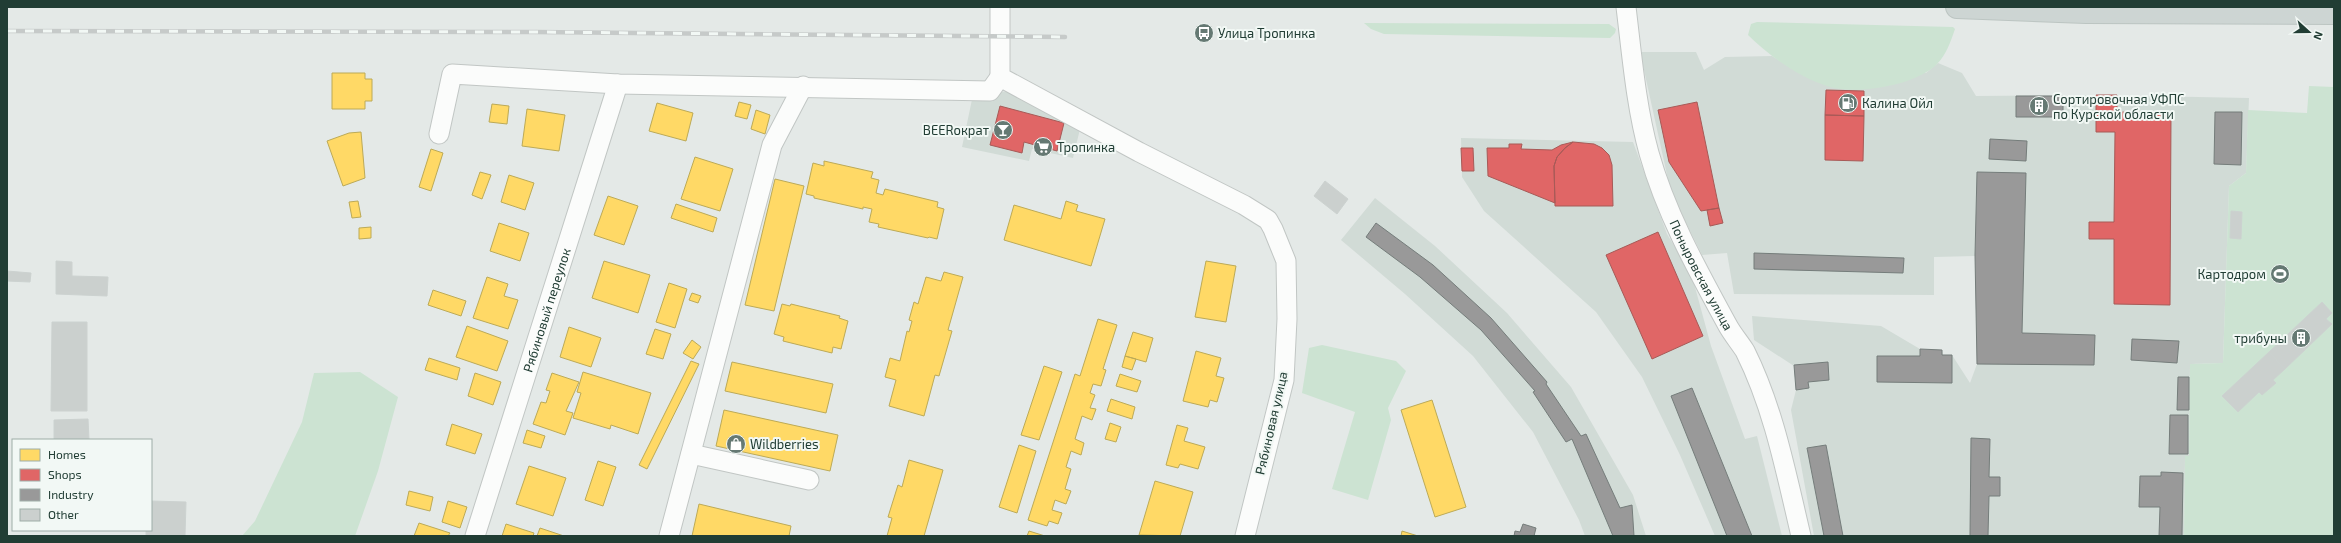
<svg xmlns="http://www.w3.org/2000/svg" width="2341" height="543" viewBox="0 0 2341 543" font-family="'Exo 2',sans-serif">
<style>
.built{fill:#d1dbd6}
.green{fill:#cce3d2}
.homes{fill:#ffd966;stroke:#bcaa57}
.shops{fill:#e06666;stroke:#a75a57}
.industry{fill:#999;stroke:#757d7b}
.building{fill:#cbd0ce;stroke:#ccd2d0}
.lines{fill:none;stroke-linecap:round;stroke-linejoin:round}
.minor-casing{stroke:#c1c6c4;stroke-width:21}
.primary-casing{stroke:#bcc5c2;stroke-width:24}
.minor{stroke:#fbfcfb;stroke-width:19}
.primary{stroke:#cdd5d3;stroke-width:22}
.rail-casing{stroke:#c6cac9;stroke-width:4.5}
.rail{stroke:#f2f8f5;stroke-width:3;stroke-dasharray:9;stroke-linecap:butt}
.labels{text-anchor:middle;dominant-baseline:central;stroke-width:4;stroke-linejoin:round;paint-order:stroke}
.poi-label{font-size:13px;fill:#213d34;stroke:#f2f8f5;text-anchor:start}
.street-label{font-size:13px;fill:#213d34;stroke:#f2f8f5}
</style>
<rect width="100%" height="100%" fill="#e4e9e7"/>
<path class="built" d="M1640 52H1696L1704 70 1725 57 1772 56 1801 74 1926 73 1938 63 1962 73 1976 96 2096 95 2249 98 2246 173 2229 186 2223 363 2190 364 2189 456 2185 457 2184 536H1814L1791 410 1796 390 1794 366 1754 340 1752 316 1881 326 1920 349 1942 350 1943 355H1952L1970 383 1977 364 1975 256 1934 257V295L1734 294 1727 253 1702 255 1671 193Z
M974 90 1008 92 1080 129 1073 158 1032 149 1029 161 962 147Z
M1461 138 1633 142 1667 234 1692 276 1711 346 1745 439 1757 436 1782 536H1715L1680 455 1642 377 1596 312 1484 211 1462 177Z
M1375 198 1435 246 1507 313 1571 387 1633 495 1646 536H1585L1579 520 1533 432 1473 356 1405 294 1341 240Z"/>
<path class="green" d="M1757 22 1953 27 1955 29C1951 41 1946 55 1937 64 1917 85 1858 95 1830 87 1801 79 1769 56 1748 35L1751 24Z
M1364 23 1609 24 1616 29 1615 33 1610 38 1384 34 1371 29Z
M2309 86 2334 87V536H2184L2185 456H2189L2190 364 2223 363 2229 186 2246 173 2248 110 2307 113Z
M1322 345 1396 361 1406 371 1388 408 1391 420 1368 500 1332 489 1355 412 1302 393 1309 348Z
M360 372 398 397 378 471 355 536H242L255 521 302 422 314 373Z"/>
<path class="homes" d="M332 73H365V79H372V101H365V109H332Z
M739 102 751 105 747 119 735 116Z
M657 103 693 113 686 141 649 131Z
M492 104 509 106 507 124 489 122Z
M527 109 565 115 559 151 522 146Z
M756 110 770 115 765 134 751 129Z
M361 132 365 178 343 186 327 141 349 133Z
M431 149 443 153 431 191 419 187Z
M695 157 733 169 720 211 681 199Z
M824 161 873 172 871 178 879 180 876 193 883 195 885 189 938 202 937 207 944 209 937 239 929 237 928 238 878 227 879 224 869 222 872 209 863 207V209L814 198V196L806 194 813 163 824 166Z
M480 172 491 175 482 199 472 195Z
M509 175 534 183 525 210 501 202Z
M775 179 804 186 774 311 745 305Z
M608 196 638 206 624 245 594 235Z
M358 201 361 217 352 218 349 202Z
M1066 201 1078 205 1076 211 1105 219 1091 266 1004 240 1014 205 1061 219Z
M676 204 717 218 713 232 671 218Z
M499 223 529 233 520 261 490 251Z
M371 227V238L359 239V228Z
M604 261 650 275 638 313 592 298Z
M1206 261 1236 266 1226 322 1195 317Z
M944 272 963 277 948 330 952 331 939 376 935 375 924 416 889 406 896 380 885 377 890 358 900 361 907 331 909 332 912 321 909 320 914 302 918 304 926 277 941 281Z
M487 277 508 284 504 296 518 300 508 329 473 318Z
M669 283 687 289 675 328 656 322Z
M433 290 466 301 461 316 428 305Z
M692 293 701 296 698 303 689 300Z
M782 304 790 306 791 304 840 316 839 318 848 321 841 349 833 347 832 353 783 341 784 337 774 334Z
M1098 319 1117 325 1103 369 1106 370 1101 386 1093 384 1090 393 1095 395 1090 408 1096 409 1092 420 1082 416 1075 439 1084 443 1081 455 1071 451 1066 467 1071 469 1065 489 1071 491 1066 504 1055 500 1052 510 1062 513 1058 524 1049 521 1047 526 1028 520 1075 374 1080 376Z
M467 326 508 341 497 371 456 357Z
M569 327 601 338 591 367 560 357Z
M655 329 671 334 663 359 646 354Z
M1133 332 1153 338 1146 362 1125 356Z
M692 340 701 347 693 359 683 353Z
M1196 351 1221 358 1216 376 1224 378 1217 402 1210 400 1208 407 1183 401Z
M1125 356 1136 359 1132 370 1122 367Z
M429 358 460 368 457 380 425 370Z
M691 361 699 364 647 469 639 465Z
M732 362 833 384 826 413 725 391Z
M1044 366 1062 372 1039 440 1021 435Z
M583 372 651 393 638 434 611 425 610 429 573 418 581 393 577 392Z
M475 373 501 382 493 405 468 396Z
M552 373 579 382 566 411 573 413 565 435 533 424 541 402 546 403 550 391 546 390Z
M1120 374 1141 381 1137 392 1116 386Z
M1111 399 1135 407 1132 419 1107 411Z
M1432 400 1466 507 1435 517 1401 410Z
M724 410 838 435 830 471 716 446Z
M1110 423 1121 427 1116 442 1105 439Z
M452 424 482 434 475 454 446 445Z
M1177 425 1188 428 1184 441 1205 447 1198 469 1180 464 1178 468 1166 465Z
M527 430 545 436 541 448 523 443Z
M1019 445 1036 451 1017 513 999 507Z
M909 460 943 470 924 536H887L892 518 888 517 898 485 902 487Z
M598 461 616 467 603 506 585 500Z
M529 466 566 478 553 516 516 504Z
M1155 481 1193 492 1180 536 1139 535Z
M409 491 433 497 430 511 406 505Z
M448 501 467 507 460 528 442 522Z
M699 504 791 526 789 536H692Z
M419 523 450 533 448 536H414Z
M506 524 534 533 533 536H502Z
M540 528 564 536H537Z
M1029 531 1045 536H1027Z
M1402 531 1418 536H1401Z"/>
<path class="shops" d="M1826 90 1864 91V116L1825 115Z
M2096 95H2117V112L2171 113 2170 305 2114 304V239H2089V222H2114L2115 132H2096Z
M1697 102 1719 208 1701 211 1669 162 1658 110Z
M1000 106 1064 123 1057 151 1024 142 1022 153 990 145Z
M1825 115 1864 116 1863 161 1825 160Z
M1573 142 1594 144 1602 148 1609 155 1612 165 1613 206H1555L1554 166 1557 157 1565 148Z
M1573 142 1565 148 1557 157 1554 166 1555 203 1488 176 1487 148H1509V144H1522L1521 149 1552 150 1561 145Z
M1461 148H1473L1474 171H1462Z
M1719 208 1723 223 1710 226 1707 210Z
M1658 232 1703 336 1652 359 1606 255Z"/>
<path class="industry" d="M2016 96H2063V117H2016Z
M2215 112H2242L2241 165 2214 164Z
M1990 139 2027 141 2026 161 1989 159Z
M1977 172 2026 173 2022 333 2095 335 2094 365 1977 364 1975 255Z
M1376 223 1433 265 1491 318 1547 382 1546 384 1581 436 1586 434 1620 508 1632 505 1634 536H1613L1572 439 1566 442 1533 392 1535 391 1481 330 1420 277 1366 237Z
M1754 253 1904 258 1903 273 1754 269Z
M2132 339 2179 341 2177 363 2131 360Z
M1920 349 1942 350V355H1952V383L1877 382V356H1920Z
M1828 362 1829 380 1808 382 1809 388 1796 390 1794 365Z
M2178 377H2189V410H2177Z
M1692 388 1752 536H1727L1671 396Z
M2170 415H2188V454H2169Z
M1971 438 1990 439 1989 477H2000V496H1989L1988 536H1970Z
M1826 445 1843 536H1824L1807 448Z
M2161 472 2183 473 2182 536H2159L2160 507H2139L2140 476H2161Z
M1523 524 1536 528 1534 536H1514L1515 531 1520 532Z"/>
<path class="building" d="M1325 181 1348 199 1337 214 1314 196Z
M2231 211 2242 212 2241 239 2230 238Z
M56 261 72 262V276L108 277 107 296 56 294Z
M7 271 31 273 30 282 7 281Z
M2322 302 2332 313 2326 319 2332 324 2285 369 2269 352Z
M52 322H87V411H51Z
M2269 352 2285 369 2273 380 2276 383 2262 395 2259 392 2238 412 2222 396Z
M88 419 89 440H54V420Z
M151 501 186 502 185 536H146V530H151Z"/>
<g class="lines">
<g class="minor-casing">
<g id="minor">
<path d="M1000 7V77L1139 152 1244 205 1268 220 1273 229 1286 261 1287 319 1284 380 1245 536"/>
<path id="s1" d="M1626 7C1632 56 1636 106 1649 153 1666 214 1698 271 1728 326 1733 335 1740 343 1745 351 1774 409 1786 473 1801 536"/>
<path d="M439 134 452 74 618 84 990 91 1000 77"/>
<path d="M691 454 809 480"/>
<path id="s2" d="M475 536 618 84"/>
<path d="M669 536 772 145 803 86"/>
</g>
</g>
<g class="primary-casing">
<path id="primary" d="M1957 7 2086 12 2334 13"/>
</g>
<use href="#minor" class="minor"/>
<use href="#primary" class="primary"/>
<g class="rail-casing">
<path id="rail" d="M7 31 535 32 1065 37"/>
</g>
<use href="#rail" class="rail"/>
</g>
<defs>
<g id="bus-disc" transform="scale(1)"><circle r="9.5" fill="#657973" stroke="#f2f8f5"/><path d="M-5-6H5V4H4V6H2V4H-2V6H-4V4H-5ZM-3.5-4V0h7V-4ZM-3.5 1.2v1.5H-2V1.2ZM2 1.2v1.5H3.5V1.2Z" fill="#fff"/></g>
<g id="fuel-disc" transform="scale(1)"><circle r="9.5" fill="#657973" stroke="#f2f8f5"/><path d="M-5.5-6h7V0h2V4h1.3V-2.5L3-4.5l.8-.8L6-3V5H2.5V1h-1V6h-7ZM-4.2-4.7v3.2H.2V-4.7Z" fill="#fff"/></g>
<g id="building-disc" transform="scale(1)"><circle r="9.5" fill="#657973" stroke="#f2f8f5"/><path d="M-4-6H4V6H1V3H-1V6H-4ZM-2.5-4.3h1.7v1.8h-1.7ZM.8-4.3h1.7v1.8H.8ZM-2.5-1h1.7V.8h-1.7ZM.8-1h1.7V.8H.8Z" fill="#fff"/></g>
<g id="bar-disc" transform="scale(1)"><circle r="9.5" fill="#657973" stroke="#f2f8f5"/><path d="M-6-5H6L.8 .8V4.5H3.5V6h-7V4.5H-.8V.8Z" fill="#fff"/></g>
<g id="supermarket-disc" transform="scale(1)"><circle r="9.5" fill="#657973" stroke="#f2f8f5"/><path d="M-6-5.5h2.5l.6 2H6L4.5 2H-2.5L-4.4-4H-6ZM-1.5 3.2a1.3 1.3 0 1 0 .1 0ZM3 3.2a1.3 1.3 0 1 0 .1 0Z" fill="#fff"/></g>
<g id="stadium-disc" transform="scale(1)"><circle r="9.5" fill="#657973" stroke="#f2f8f5"/><path d="M0-5a6.5 5 0 1 0 0 10a6.5 5 0 1 0 0-10ZM-3.5-1.8h7v3.6h-7Z" fill="#fff"/></g>
<g id="shop-disc" transform="scale(1)"><circle r="9.5" fill="#657973" stroke="#f2f8f5"/><path d="M-5-2.5h2.3a2.7 3.5 0 0 1 5.4 0H5L5.5 6h-11ZM-1.5-2.5h3a1.5 2.3 0 0 0-3 0Z" fill="#fff"/></g>
</defs>
<g fill-rule="evenodd">
<use href="#bus-disc" x="1204" y="33"/>
<use href="#fuel-disc" x="1848" y="103"/>
<use href="#building-disc" x="2039" y="106"/>
<use href="#bar-disc" x="1003" y="130"/>
<use href="#supermarket-disc" x="1043" y="147"/>
<use href="#stadium-disc" x="2280" y="274"/>
<use href="#building-disc" x="2301" y="338"/>
<use href="#shop-disc" x="736" y="444"/>
</g>
<g class="labels">
<g class="poi-label">
<text x="1218" y="33">Улица Тропинка</text>
<text x="2053" y="99">Сортировочная УФПС<tspan x="2053" dy="15">по Курской области</tspan></text>
<text x="1862" y="103">Калина Ойл</text>
<text x="989" y="130" text-anchor="end">BEERократ</text>
<text x="1057" y="147">Тропинка</text>
<text x="2266" y="274" text-anchor="end">Картодром</text>
<text x="2287" y="338" text-anchor="end">трибуны</text>
<text x="750" y="444">Wildberries</text>
</g>
<g class="street-label">
<text stroke="none"><textPath href="#s1" startOffset="281">Поныровская улица</textPath></text>
<text stroke="none"><textPath href="#s2" startOffset="237">Рябиновый переулок</textPath></text>
<text transform="translate(1271 423) rotate(-77)">Рябиновая улица</text>
</g>
</g>
<rect width="2341" height="543" fill="none" stroke="#213d34" stroke-width="16"/>
<rect x="12" y="439" width="140" height="92" fill="#f2f8f5" stroke="#9eada8"/>
<rect x="20" y="449" width="20" height="12" fill="#ffd966" stroke="#9eada8"/>
<text x="48" y="459" font-size="12" fill="#213d34">Homes</text>
<rect x="20" y="469" width="20" height="12" fill="#e06666" stroke="#9eada8"/>
<text x="48" y="479" font-size="12" fill="#213d34">Shops</text>
<rect x="20" y="489" width="20" height="12" fill="#999999" stroke="#9eada8"/>
<text x="48" y="499" font-size="12" fill="#213d34">Industry</text>
<rect x="20" y="509" width="20" height="12" fill="#cbd0ce" stroke="#9eada8"/>
<text x="48" y="519" font-size="12" fill="#213d34">Other</text>
<g transform="translate(2309 32) rotate(111)" stroke="#f2f8f5" stroke-width="3" paint-order="stroke">
<path d="M0-3L7 15L0 10L-7 15Z" fill="#213d34"/>
<text y="-6" font-size="11" font-weight="bold" text-anchor="middle" fill="#213d34">N</text>
</g>
</svg>
